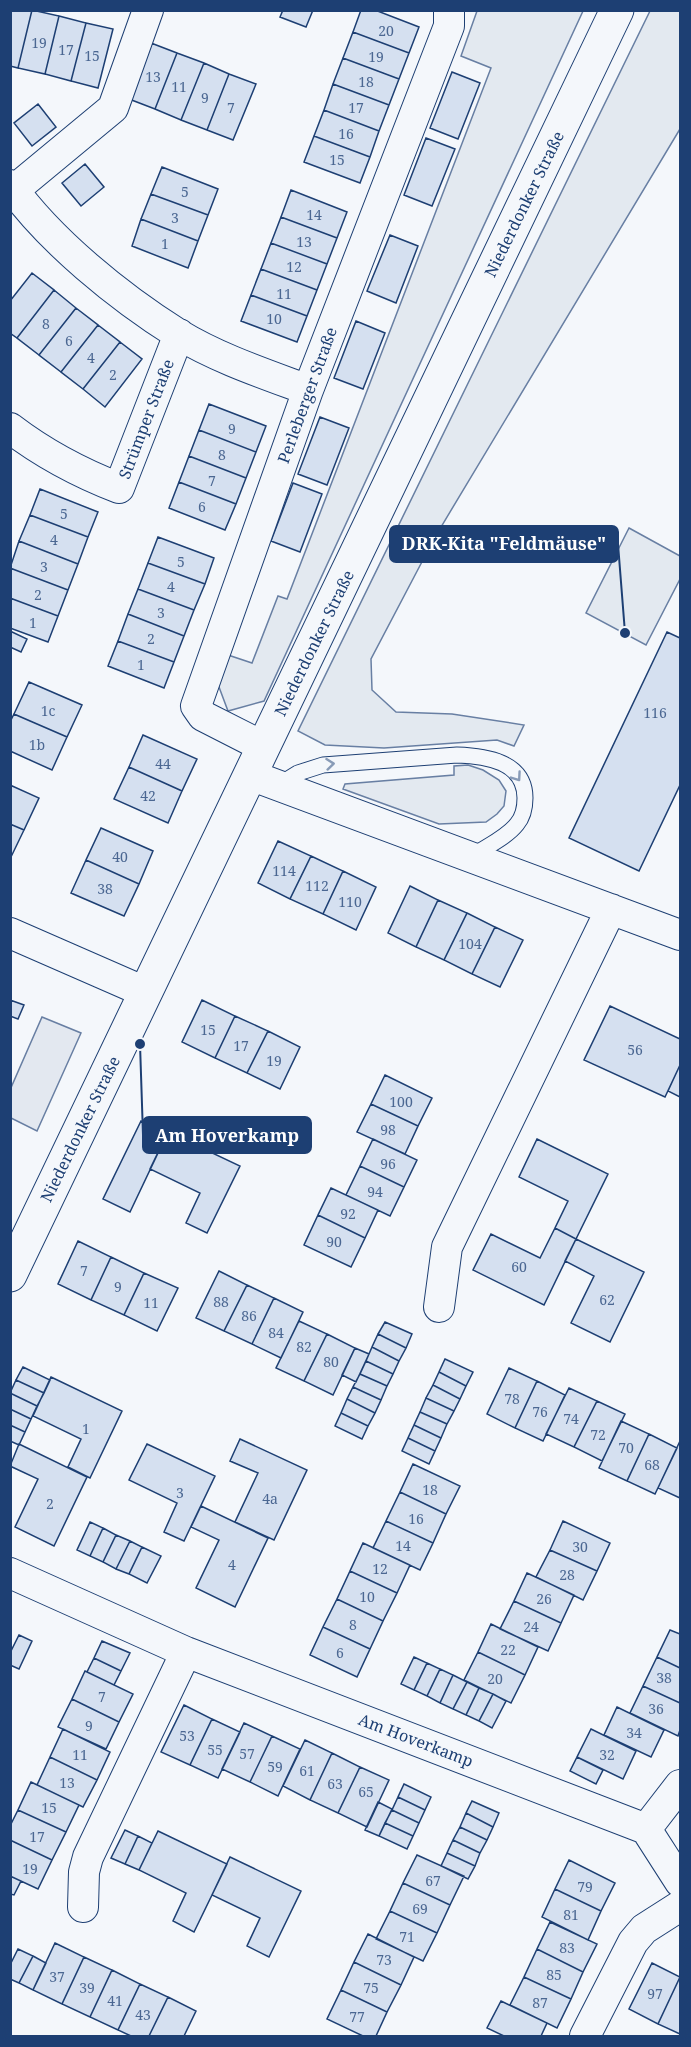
<svg xmlns="http://www.w3.org/2000/svg" width="691" height="2047" viewBox="0 0 691 2047" font-family="'Noto Serif',serif">
<style>
.green{fill:#e3e9f0;stroke:#687fa3;stroke-width:1.5}
.parking{fill:#e3e8f0;stroke:#687fa3;stroke-width:1.5}
.building{fill:#d5e0f0;stroke:#1d3f73;stroke-width:1.5}
.lines{fill:none;stroke-linecap:round;stroke-linejoin:round}
.service-casing{stroke:#1d3f73;stroke-width:17}
.minor-casing{stroke:#1d3f73;stroke-width:32}
.tertiary-casing{stroke:#1d3f73;stroke-width:35}
.service{stroke:#f4f7fb;stroke-width:15}
.minor{stroke:#f4f7fb;stroke-width:30}
.tertiary{stroke:#f4f7fb;stroke-width:33}
.oneway{stroke:#889bb7}
.labels{text-anchor:middle;dominant-baseline:central;stroke-width:4.5;stroke-linejoin:round;paint-order:stroke}
.number-label{font-size:14px;fill:#4b6792}
.street-label{font-size:16px;fill:#1d3f73;stroke:#f4f7fb}
.leader{fill:none;stroke:#1d3f73;stroke-width:2}
.callout-dot{fill:#1d3f73;stroke:#f4f7fb;stroke-width:2}
.callout{fill:#1d3f73;stroke:#1d3f73;stroke-width:2}
.callout-label{font-size:18px;text-anchor:middle;font-weight:bold;fill:#fff}
</style>
<rect width="100%" height="100%" fill="#f4f7fb"/>
<path class="green" d="M477 11H583L264 701 228 711 216 679 225 654 252 663 278 596 287 599 491 68 461 56Z
M650 11H680V129L435 537 371 659 372 690 396 712 452 714 524 725 514 746 497 740 384 748 325 745 298 731Z
M629 528 680 556V579L646 645 586 613Z
M468 765 483 770 499 780 506 791 504 806 497 814 486 822 439 824 343 789 345 784 454 775V766Z"/>
<path class="parking" d="M42 1017 81 1033 37 1131 11 1118 10 1090Z"/>
<path class="building" d="M10 10H32L18 68 10 66Z
M32 10 59 16 45 74 18 68Z
M283 10H313L306 27 280 17Z
M361 10H375L419 27 409 53 353 32Z
M59 16 86 23 71 81 45 74Z
M86 23 113 29 98 88 71 81Z
M353 32 409 53 399 79 343 58Z
M151 43 177 53 155 109 129 99Z
M177 53 204 63 181 120 155 109Z
M343 58 399 79 389 105 333 84Z
M204 63 229 74 207 130 181 120Z
M452 72 480 83 458 139 430 128Z
M229 74 256 84 233 140 207 130Z
M333 84 389 105 379 131 324 110Z
M38 104 56 127 32 146 14 123Z
M324 110 379 131 370 157 314 136Z
M314 136 370 157 360 183 304 162Z
M426 138 455 149 432 206 404 195Z
M85 164 104 187 81 206 62 183Z
M162 167 218 189 208 215 151 194Z
M291 190 347 212 337 238 281 217Z
M151 194 208 215 198 241 141 219Z
M281 217 337 238 327 264 271 243Z
M141 219 198 241 188 268 132 246Z
M390 235 418 246 396 303 367 291Z
M271 243 327 264 317 290 261 269Z
M261 269 317 290 307 316 251 295Z
M32 273 54 290 17 338 10 333V301Z
M54 290 76 308 39 355 17 338Z
M251 295 307 316 297 342 241 321Z
M76 308 98 325 61 372 39 355Z
M356 321 385 333 363 389 334 378Z
M98 325 120 342 83 389 61 372Z
M120 342 142 359 105 407 83 389Z
M209 404 266 426 256 452 199 430Z
M320 417 349 428 327 485 298 474Z
M199 430 256 452 246 478 189 456Z
M189 456 246 478 236 504 179 482Z
M179 482 236 504 225 530 169 508Z
M293 483 322 494 300 552 271 541Z
M40 489 98 512 88 537 30 515Z
M30 515 88 537 78 564 19 541Z
M158 537 214 558 205 584 148 563Z
M19 541 78 564 68 590 10 568Z
M148 563 205 584 194 610 138 589Z
M10 568 68 590 58 616 10 598Z
M138 589 194 610 184 636 128 614Z
M10 598 58 616 48 642 10 628Z
M128 614 184 636 174 662 118 641Z
M10 631 27 639 21 652 10 647Z
M667 632 680 638V785L639 871 569 838Z
M118 641 174 662 164 688 108 666Z
M29 682 82 705 67 737 14 714Z
M14 714 67 737 52 770 10 751V722Z
M143 735 197 759 182 791 129 767Z
M129 767 182 791 168 823 114 799Z
M10 785 39 798 24 830 10 824Z
M10 824 24 830 10 859Z
M101 828 153 851 139 884 86 860Z
M278 841 311 856 290 899 258 883Z
M311 856 343 871 323 914 290 899Z
M86 860 139 884 124 916 71 893Z
M343 871 376 887 356 930 323 914Z
M410 886 438 900 416 947 388 933Z
M438 900 467 913 444 960 416 947Z
M467 913 495 927 472 974 444 960Z
M495 927 523 940 500 987 472 974Z
M10 1000 24 1005 18 1019 10 1016Z
M202 1000 235 1016 215 1058 182 1042Z
M610 1006 680 1039V1065L665 1097 584 1060Z
M235 1016 268 1031 247 1073 215 1058Z
M268 1031 300 1047 280 1089 247 1073Z
M680 1065V1097L668 1091Z
M385 1075 432 1098 418 1126 371 1104Z
M371 1104 418 1126 405 1154 357 1132Z
M141 1121 167 1134 130 1212 103 1199Z
M168 1132 240 1166 207 1233 186 1223 200 1193 150 1169Z
M373 1139 417 1160 404 1187 360 1166Z
M537 1139 608 1174 576 1239 555 1228 568 1201 519 1177Z
M360 1166 404 1187 390 1216 346 1195Z
M331 1188 378 1210 365 1238 318 1215Z
M318 1215 365 1238 351 1267 304 1245Z
M555 1228 576 1239 544 1305 473 1270 491 1234 540 1258Z
M576 1239 644 1272 610 1342 571 1323 594 1276 565 1261Z
M78 1241 111 1257 91 1300 58 1284Z
M111 1257 144 1273 124 1315 91 1300Z
M219 1271 247 1285 224 1331 196 1318Z
M144 1273 178 1288 157 1331 124 1315Z
M247 1285 274 1298 252 1344 224 1331Z
M274 1298 303 1312 281 1358 252 1344Z
M299 1321 327 1334 304 1381 276 1368Z
M385 1322 412 1334 406 1348 378 1334Z
M327 1334 355 1348 333 1395 304 1381Z
M378 1334 406 1348 399 1361 372 1347Z
M372 1347 399 1361 393 1374 366 1361Z
M355 1348 369 1354 356 1382 342 1375Z
M445 1359 473 1372 466 1386 439 1372Z
M366 1361 393 1374 387 1386 360 1374Z
M23 1367 50 1380 44 1393 16 1380Z
M509 1368 537 1381 515 1428 487 1414Z
M439 1372 466 1386 460 1399 433 1385Z
M360 1374 387 1386 381 1400 353 1387Z
M51 1377 122 1411 90 1478 68 1467 81 1439 33 1416Z
M16 1380 44 1393 37 1406 10 1393Z
M537 1381 565 1395 543 1441 515 1428Z
M433 1385 460 1399 454 1411 426 1398Z
M353 1387 381 1400 375 1413 347 1399Z
M569 1388 597 1401 574 1447 546 1434Z
M10 1393 37 1406 31 1419 10 1409Z
M426 1398 454 1411 447 1424 420 1412Z
M347 1399 375 1413 368 1426 341 1413Z
M597 1401 625 1414 602 1461 574 1447Z
M10 1409 31 1419 25 1432 10 1425Z
M420 1412 447 1424 441 1438 414 1425Z
M341 1413 368 1426 362 1439 335 1426Z
M621 1421 649 1434 627 1481 599 1468Z
M10 1425 25 1432 19 1445 10 1441Z
M414 1425 441 1438 435 1451 408 1438Z
M649 1434 677 1448 655 1494 627 1481Z
M408 1438 435 1451 429 1464 402 1451Z
M240 1439 307 1470 274 1540 235 1522 258 1473 230 1461Z
M680 1441V1498L658 1488Z
M19 1444 87 1477 54 1546 15 1527 38 1479 10 1466Z
M147 1444 215 1476 184 1541 164 1532 177 1503 129 1480Z
M413 1464 460 1486 446 1514 400 1492Z
M400 1492 446 1514 433 1543 386 1521Z
M201 1506 268 1538 235 1607 196 1588 219 1540 191 1527Z
M386 1521 433 1543 420 1570 373 1548Z
M563 1521 610 1543 597 1571 550 1550Z
M90 1522 103 1528 90 1556 77 1550Z
M103 1528 116 1535 103 1562 90 1556Z
M116 1535 130 1541 116 1569 103 1562Z
M130 1541 142 1547 129 1574 116 1569Z
M363 1543 410 1565 397 1593 350 1571Z
M142 1547 161 1556 147 1583 129 1574Z
M550 1550 597 1571 583 1600 536 1577Z
M350 1571 397 1593 383 1621 337 1599Z
M527 1573 574 1595 561 1623 514 1601Z
M337 1599 383 1621 370 1649 323 1627Z
M514 1601 561 1623 548 1651 500 1629Z
M491 1624 538 1647 525 1675 478 1652Z
M323 1627 370 1649 357 1677 310 1655Z
M670 1630 680 1634V1668L657 1657Z
M19 1635 32 1641 19 1669 10 1665V1653Z
M102 1641 130 1653 121 1671 94 1658Z
M478 1652 525 1675 511 1703 464 1680Z
M414 1657 427 1663 414 1690 401 1684Z
M657 1657 680 1668V1703L643 1686Z
M94 1658 121 1671 114 1685 87 1672Z
M427 1663 440 1669 427 1696 414 1690Z
M440 1669 453 1675 440 1703 427 1696Z
M85 1671 133 1694 119 1722 72 1699Z
M453 1675 467 1682 453 1709 440 1703Z
M467 1682 479 1688 466 1715 453 1709Z
M643 1686 680 1703V1730L678 1736 630 1713Z
M479 1688 493 1694 479 1721 466 1715Z
M493 1694 506 1701 492 1728 479 1721Z
M72 1699 119 1722 106 1749 58 1727Z
M184 1705 212 1719 190 1765 161 1752Z
M617 1707 664 1730 651 1757 604 1735Z
M212 1719 240 1732 218 1778 190 1765Z
M244 1723 272 1736 250 1782 222 1769Z
M63 1729 110 1752 97 1780 50 1757Z
M591 1729 636 1751 623 1779 577 1757Z
M272 1736 300 1749 278 1796 250 1782Z
M305 1740 332 1753 310 1800 283 1786Z
M332 1753 360 1767 338 1813 310 1800Z
M50 1757 97 1780 83 1807 37 1785Z
M577 1757 603 1770 596 1784 570 1771Z
M360 1767 389 1780 367 1827 338 1813Z
M31 1782 79 1805 66 1832 18 1810Z
M404 1784 431 1797 425 1810 398 1797Z
M398 1797 425 1810 419 1823 392 1810Z
M472 1801 499 1813 493 1827 466 1813Z
M378 1802 392 1809 379 1836 365 1830Z
M18 1810 66 1832 52 1860 10 1840V1826Z
M392 1810 419 1823 413 1836 385 1823Z
M466 1813 493 1827 487 1840 460 1827Z
M385 1823 413 1836 407 1849 379 1836Z
M460 1827 487 1840 480 1853 453 1840Z
M125 1830 138 1836 125 1864 111 1858Z
M158 1831 227 1864 194 1932 173 1921 186 1893 139 1870Z
M138 1836 152 1843 139 1870 125 1864Z
M10 1840 52 1860 38 1889 10 1876Z
M453 1840 480 1853 475 1866 447 1853Z
M447 1853 475 1866 468 1879 441 1866Z
M417 1855 464 1876 450 1905 403 1883Z
M230 1857 301 1891 269 1957 247 1946 260 1918 212 1895Z
M569 1860 615 1883 601 1911 555 1889Z
M10 1876 21 1881 14 1895 10 1894Z
M403 1883 450 1905 437 1933 390 1911Z
M555 1889 601 1911 588 1940 542 1917Z
M390 1911 437 1933 423 1961 376 1939Z
M550 1922 597 1944 583 1972 537 1949Z
M368 1934 414 1957 401 1985 354 1962Z
M55 1943 84 1957 62 2004 33 1990Z
M18 1949 33 1956 19 1983 10 1979V1965Z
M537 1949 583 1972 571 1999 524 1977Z
M33 1956 46 1963 33 1990 19 1983Z
M84 1957 112 1970 90 2017 62 2004Z
M354 1962 401 1985 387 2012 341 1990Z
M652 1963 680 1977 658 2024 629 2009Z
M112 1970 140 1984 118 2030 90 2017Z
M524 1977 571 1999 557 2028 510 2005Z
M680 1977V2034L658 2024Z
M140 1984 168 1997 149 2036H131L118 2030Z
M341 1990 387 2012 376 2036H363L327 2019Z
M168 1997 196 2011 184 2036H149Z
M501 2001 547 2023 541 2036H504L487 2028Z"/>
<g class="lines">
<g class="service-casing">
<path id="service" d="M277 786 298 773 323 765 457 755C485 756 525 761 525 798 525 807 523 817 517 824 506 838 485 847 471 857"/>
</g>
<g class="minor-casing">
<path id="minor" d="M10 185C50 241 119 297 178 334 217 358 265 374 308 390
M14 190 113 108 148 10
M10 428C44 454 80 473 119 488L179 334
M264 747 203 716 196 706 308 390 449 26V10
M250 775 680 935
M10 933 145 992
M439 1307 447 1247 611 909
M10 1573 186 1652 646 1829 680 1785
M646 1829 680 1882
M83 1907 84 1872 88 1857 186 1652
M585 2036 633 1942 644 1929 680 1906"/>
</g>
<g class="tertiary-casing">
<path id="tertiary" d="M10 1275 617 10"/>
</g>
<use href="#service" class="service"/>
<use href="#minor" class="minor"/>
<use href="#tertiary" class="tertiary"/>
</g>
<defs><path id="oneway-chevron" d="M-2-3.5L2.5 0L-2 3.5" fill="none" stroke-width="1.6" stroke-linecap="round" stroke-linejoin="round" transform="scale(1.5)"/></defs>
<g class="oneway">
<use href="#oneway-chevron" transform="translate(330 764) rotate(-6)"/>
<use href="#oneway-chevron" transform="translate(517 777) rotate(55)"/>
</g>
<g class="labels">
<g class="number-label">
<text x="386" y="30">20</text>
<text x="39" y="42">19</text>
<text x="66" y="49">17</text>
<text x="92" y="55">15</text>
<text x="376" y="56">19</text>
<text x="153" y="76">13</text>
<text x="366" y="81">18</text>
<text x="179" y="86">11</text>
<text x="205" y="97">9</text>
<text x="231" y="107">7</text>
<text x="356" y="107">17</text>
<text x="346" y="133">16</text>
<text x="337" y="159">15</text>
<text x="185" y="191">5</text>
<text x="314" y="214">14</text>
<text x="175" y="217">3</text>
<text x="304" y="241">13</text>
<text x="165" y="243">1</text>
<text x="294" y="266">12</text>
<text x="284" y="293">11</text>
<text x="274" y="318">10</text>
<text x="46" y="323">8</text>
<text x="69" y="340">6</text>
<text x="91" y="357">4</text>
<text x="113" y="374">2</text>
<text x="232" y="428">9</text>
<text x="222" y="454">8</text>
<text x="212" y="480">7</text>
<text x="202" y="506">6</text>
<text x="64" y="513">5</text>
<text x="54" y="539">4</text>
<text x="181" y="561">5</text>
<text x="44" y="566">3</text>
<text x="171" y="586">4</text>
<text x="38" y="594">2</text>
<text x="161" y="612">3</text>
<text x="33" y="622">1</text>
<text x="151" y="638">2</text>
<text x="141" y="664">1</text>
<text x="48" y="710">1c</text>
<text x="655" y="712">116</text>
<text x="37" y="744">1b</text>
<text x="163" y="763">44</text>
<text x="148" y="795">42</text>
<text x="120" y="856">40</text>
<text x="284" y="870">114</text>
<text x="317" y="885">112</text>
<text x="105" y="888">38</text>
<text x="350" y="901">110</text>
<text x="470" y="943">104</text>
<text x="208" y="1029">15</text>
<text x="241" y="1045">17</text>
<text x="635" y="1049">56</text>
<text x="274" y="1060">19</text>
<text x="401" y="1101">100</text>
<text x="388" y="1129">98</text>
<text x="388" y="1163">96</text>
<text x="375" y="1191">94</text>
<text x="348" y="1213">92</text>
<text x="334" y="1241">90</text>
<text x="519" y="1266">60</text>
<text x="84" y="1270">7</text>
<text x="118" y="1286">9</text>
<text x="607" y="1299">62</text>
<text x="221" y="1301">88</text>
<text x="151" y="1302">11</text>
<text x="249" y="1315">86</text>
<text x="276" y="1332">84</text>
<text x="304" y="1346">82</text>
<text x="331" y="1361">80</text>
<text x="512" y="1398">78</text>
<text x="540" y="1411">76</text>
<text x="571" y="1418">74</text>
<text x="86" y="1428">1</text>
<text x="598" y="1434">72</text>
<text x="626" y="1447">70</text>
<text x="652" y="1464">68</text>
<text x="430" y="1489">18</text>
<text x="180" y="1492">3</text>
<text x="270" y="1498">4a</text>
<text x="50" y="1503">2</text>
<text x="416" y="1518">16</text>
<text x="403" y="1545">14</text>
<text x="580" y="1546">30</text>
<text x="232" y="1564">4</text>
<text x="380" y="1568">12</text>
<text x="567" y="1574">28</text>
<text x="367" y="1596">10</text>
<text x="544" y="1598">26</text>
<text x="353" y="1624">8</text>
<text x="531" y="1626">24</text>
<text x="508" y="1649">22</text>
<text x="340" y="1652">6</text>
<text x="664" y="1677">38</text>
<text x="495" y="1678">20</text>
<text x="102" y="1696">7</text>
<text x="656" y="1708">36</text>
<text x="89" y="1725">9</text>
<text x="634" y="1732">34</text>
<text x="187" y="1735">53</text>
<text x="215" y="1749">55</text>
<text x="247" y="1753">57</text>
<text x="80" y="1754">11</text>
<text x="607" y="1754">32</text>
<text x="275" y="1766">59</text>
<text x="307" y="1770">61</text>
<text x="67" y="1782">13</text>
<text x="335" y="1783">63</text>
<text x="366" y="1791">65</text>
<text x="49" y="1807">15</text>
<text x="37" y="1836">17</text>
<text x="30" y="1868">19</text>
<text x="433" y="1880">67</text>
<text x="585" y="1886">79</text>
<text x="420" y="1908">69</text>
<text x="571" y="1914">81</text>
<text x="407" y="1936">71</text>
<text x="567" y="1947">83</text>
<text x="384" y="1959">73</text>
<text x="554" y="1974">85</text>
<text x="57" y="1976">37</text>
<text x="87" y="1987">39</text>
<text x="371" y="1987">75</text>
<text x="655" y="1993">97</text>
<text x="115" y="2000">41</text>
<text x="540" y="2002">87</text>
<text x="143" y="2014">43</text>
<text x="357" y="2016">77</text>
</g>
<g class="street-label">
<text transform="translate(524 204) rotate(-64)">Niederdonker Straße</text>
<text transform="translate(307 395) rotate(-70)">Perleberger Straße</text>
<text transform="translate(146 419) rotate(-69)">Strümper Straße</text>
<text transform="translate(314 643) rotate(-64)">Niederdonker Straße</text>
<text transform="translate(80 1129) rotate(-64)">Niederdonker Straße</text>
<text transform="translate(416 1740) rotate(21)">Am Hoverkamp</text>
</g>
</g>
<path class="leader" d="M625 633L618 544M140 1044L143 1135"/>
<g class="callout-dot">
<circle cx="625" cy="633" r="6"/>
<circle cx="140" cy="1044" r="6"/>
</g>
<g class="callout">
<rect x="390" y="526" width="228" height="36" rx="6"/>
<rect x="143" y="1117" width="168" height="36" rx="6"/>
</g>
<g class="callout-label">
<text x="504" y="550">DRK-Kita "Feldmäuse"</text>
<text x="227" y="1142">Am Hoverkamp</text>
</g>
<rect width="691" height="2047" fill="none" stroke="#1d3f73" stroke-width="24"/>
</svg>
